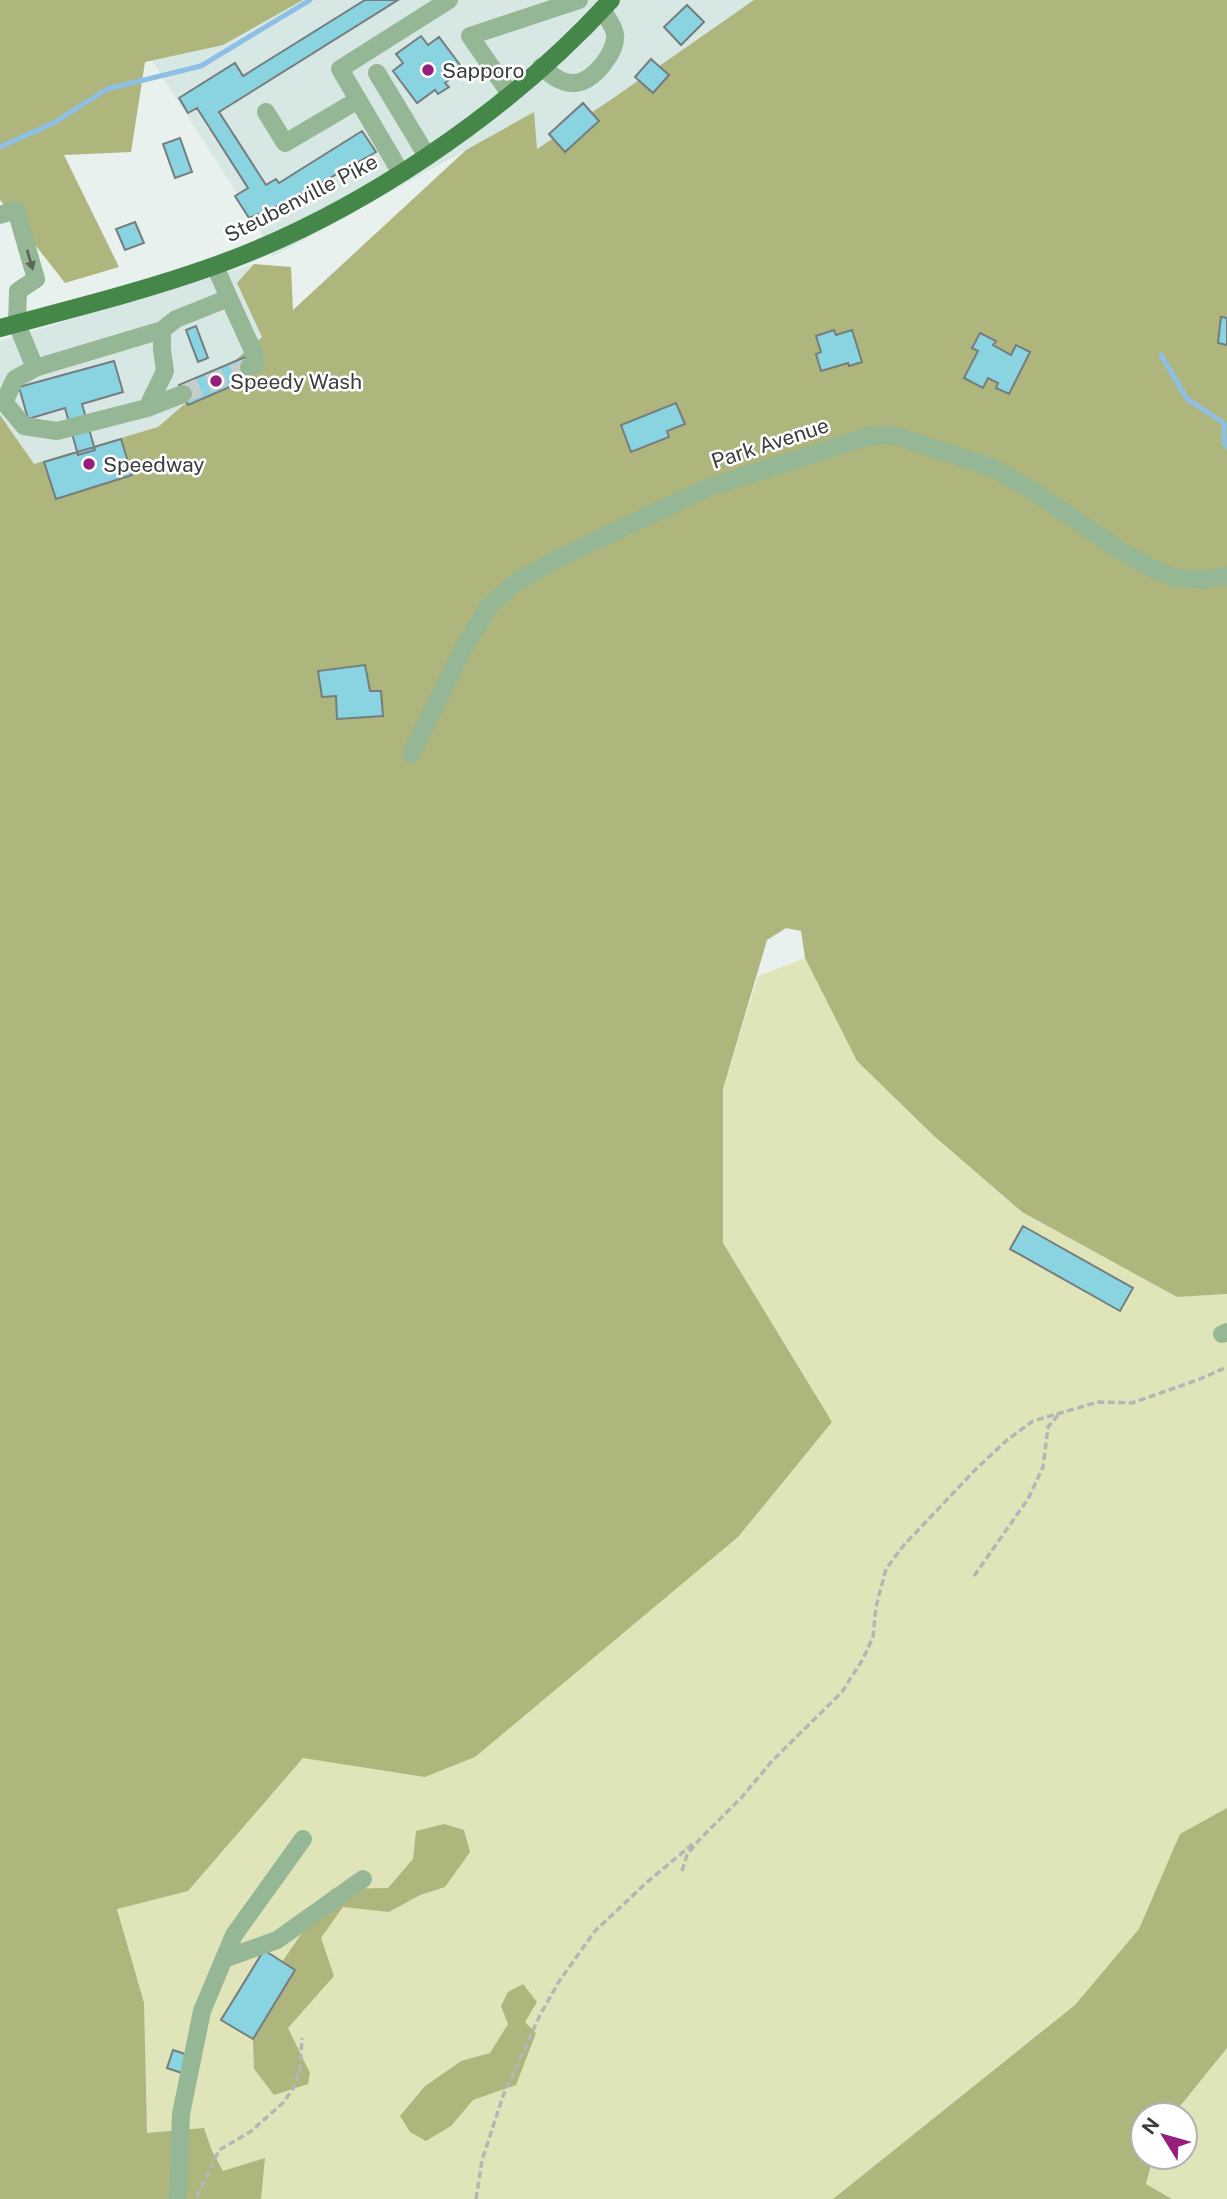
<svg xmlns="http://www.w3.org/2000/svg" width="1227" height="2199" viewBox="0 0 1227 2199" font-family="'Public Sans',sans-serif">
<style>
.built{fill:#d7e7e3}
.green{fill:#e0e5b9}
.forest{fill:#aeb57d}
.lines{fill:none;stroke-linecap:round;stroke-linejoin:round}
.stream{stroke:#8ebfe5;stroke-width:5}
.building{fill:#8ad4e1;stroke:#767d7e;stroke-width:2}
.minor-tunnel{stroke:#c6cdcb;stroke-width:18;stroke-dasharray:18 9;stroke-linecap:butt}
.path{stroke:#b1b8b5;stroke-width:3.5;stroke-dasharray:7 3.5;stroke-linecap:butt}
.minor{stroke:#95b795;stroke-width:18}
.major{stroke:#448749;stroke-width:18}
.oneway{fill:#5a685c}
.poi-dot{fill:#951f7d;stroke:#fff;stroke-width:2.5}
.labels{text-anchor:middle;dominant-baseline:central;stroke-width:5;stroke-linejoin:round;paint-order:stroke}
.poi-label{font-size:21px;fill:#3b3e3d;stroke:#fff;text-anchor:start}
.street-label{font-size:21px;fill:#3b3e3d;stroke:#fff}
</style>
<rect width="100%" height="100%" fill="#e9f1ee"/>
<path class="built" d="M254 0H796L535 211 466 150 273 257 258 226 142 45Z
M254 264 237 283 279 370 39 516 0 458V341Z"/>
<path class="green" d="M805 958 857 1061 934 1136 1022 1212 1177 1297 1227 1294V1891L930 2199H134L128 1947 117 1908 335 1667 832 1423 723 1244V1089L758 976Z
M1227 2048V2199H1172L1146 2184 1153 2157H1185V2115H1173Z"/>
<path class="forest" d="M0 0H303L223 45 145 62 131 152 64 155 119 267 65 283 0 200Z
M754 0H1227V1294L1177 1297 1022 1212 934 1136 857 1061 805 958 801 931 786 928 767 940 723 1089V1243L832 1422 738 1537 475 1757 425 1777 303 1758 188 1891 117 1909 144 2003 147 2133 204 2128 212 2151 223 2171 265 2158 261 2199H0V415L34 464 158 427 262 337 237 283 254 264 291 267 293 310 466 150 534 112 537 149 612 99Z
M1227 1808V2048L1173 2115H1143V2157H1153L1146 2184 1172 2199H833L1075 2005 1139 1929 1180 1834Z
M444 1824 464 1830 470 1852 445 1887 420 1895 389 1912 343 1907 321 1938 334 1976 288 2028 310 2073 308 2084 274 2095 254 2069 253 2039 282 1962 332 1889 388 1888 413 1859 416 1831Z
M523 1984 537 2002 525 2022 536 2033 516 2085 473 2100 451 2126 426 2141 410 2132 400 2116 424 2087 461 2061 490 2053 508 2024 501 2006 508 1992Z"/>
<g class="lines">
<path class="stream" d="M0 147 54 123 107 89 201 66 310 0
M1161 355 1187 399 1224 423V443L1227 447"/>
</g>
<path class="building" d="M365 0H398L219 112 266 185 276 179 279 183 362 131 376 152 287 202 249 218 235 196 248 188 197 108 188 113 179 98 235 63 243 76Z
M687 5 704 22 681 45 664 27Z
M421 36 428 45 439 37 463 69 445 83 449 87 438 94 435 90 417 103 393 71 403 63 396 54Z
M651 59 669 75 653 93 635 77Z
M583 103 599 121 565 152 549 134Z
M180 138 192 172 175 178 163 144Z
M135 222 144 243 125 250 116 229Z
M1221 317 1227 318V345L1218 343Z
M196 326 208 358 198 362 186 330Z
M834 330 836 335 852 330 862 362 849 366 848 363 821 371 816 354 821 352 816 336Z
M980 333 996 341 993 345 1011 355 1016 345 1030 352 1009 394 996 388 998 383 988 378 983 388 964 378 978 351 972 348Z
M245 357 253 377 188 405 179 385Z
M114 361 123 392 82 404 95 450 78 455 65 408 28 419 19 387Z
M676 403 685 424 667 431 669 437 631 452 621 425Z
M121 439 132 475 56 499 44 462Z
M365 665 370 691H381L383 716 337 719 336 696 322 697 318 671Z
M1023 1226 1133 1288 1120 1311 1010 1249Z
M264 1950 295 1970 253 2039 221 2020Z
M173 2050 191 2056 185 2074 167 2068Z"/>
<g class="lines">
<path class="minor-tunnel" d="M183 394 249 367"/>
<path class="path" d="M974 1576 1028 1499 1043 1467 1048 1427 1059 1414
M682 1871 687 1855 699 1840 742 1797 773 1760 842 1692 863 1659 873 1637 876 1607 886 1569 904 1545 976 1469 1006 1441 1033 1421 1098 1402 1132 1403 1200 1379 1227 1367
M197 2197 219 2150 250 2132 283 2103 294 2087 300 2068 302 2038
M476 2199 482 2160 503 2096 540 2015 560 1980 595 1931 645 1884 694 1843"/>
<path class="minor" d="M541 67C552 75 561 84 575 83 594 81 617 52 615 34 614 26 606 17 602 9
M377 73 427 156
M510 94 470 36 579 0
M266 112 285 143 358 100
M401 173 340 69 449 0
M0 215 16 210 36 279 18 291 17 324 35 368 162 330 176 319 229 298 215 266
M229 298 254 353 255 364 249 367
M35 368 15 379 4 402 24 426 57 431 147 408 165 371 162 350V330
M147 408 183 394
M411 754 463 649 489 606 515 583 555 560 709 487 870 436 893 435 994 468 1033 491 1121 551 1153 569 1174 577 1202 580 1227 576
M1222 1334 1227 1332
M224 1959 277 1940 363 1879
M178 2199 181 2114 202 2011 234 1935 303 1839"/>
<path class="major" d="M0 328C71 309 144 291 214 266 357 215 508 113 611 0"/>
</g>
<defs><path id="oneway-solid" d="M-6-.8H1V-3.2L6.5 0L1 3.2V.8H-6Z" transform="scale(1.75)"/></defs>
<use class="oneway" href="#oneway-solid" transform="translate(30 260) rotate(74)"/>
<g class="poi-dot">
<circle cx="428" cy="70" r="7"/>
<circle cx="216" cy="381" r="7"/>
<circle cx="89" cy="464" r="7"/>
</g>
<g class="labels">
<g class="poi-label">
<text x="442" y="70">Sapporo</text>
<text x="230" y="381">Speedy Wash</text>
<text x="103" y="464">Speedway</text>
</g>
<g class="street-label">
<text transform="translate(301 198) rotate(-27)">Steubenville Pike</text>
<text transform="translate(770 443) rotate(-18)">Park Avenue</text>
</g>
</g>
<g transform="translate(1164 2136) rotate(307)"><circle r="33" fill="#ffffff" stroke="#b1b2b1" stroke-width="2"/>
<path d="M0-5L12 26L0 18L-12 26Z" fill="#951f7d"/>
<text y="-10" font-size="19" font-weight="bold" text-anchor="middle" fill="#3b3e3d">N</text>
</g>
</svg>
